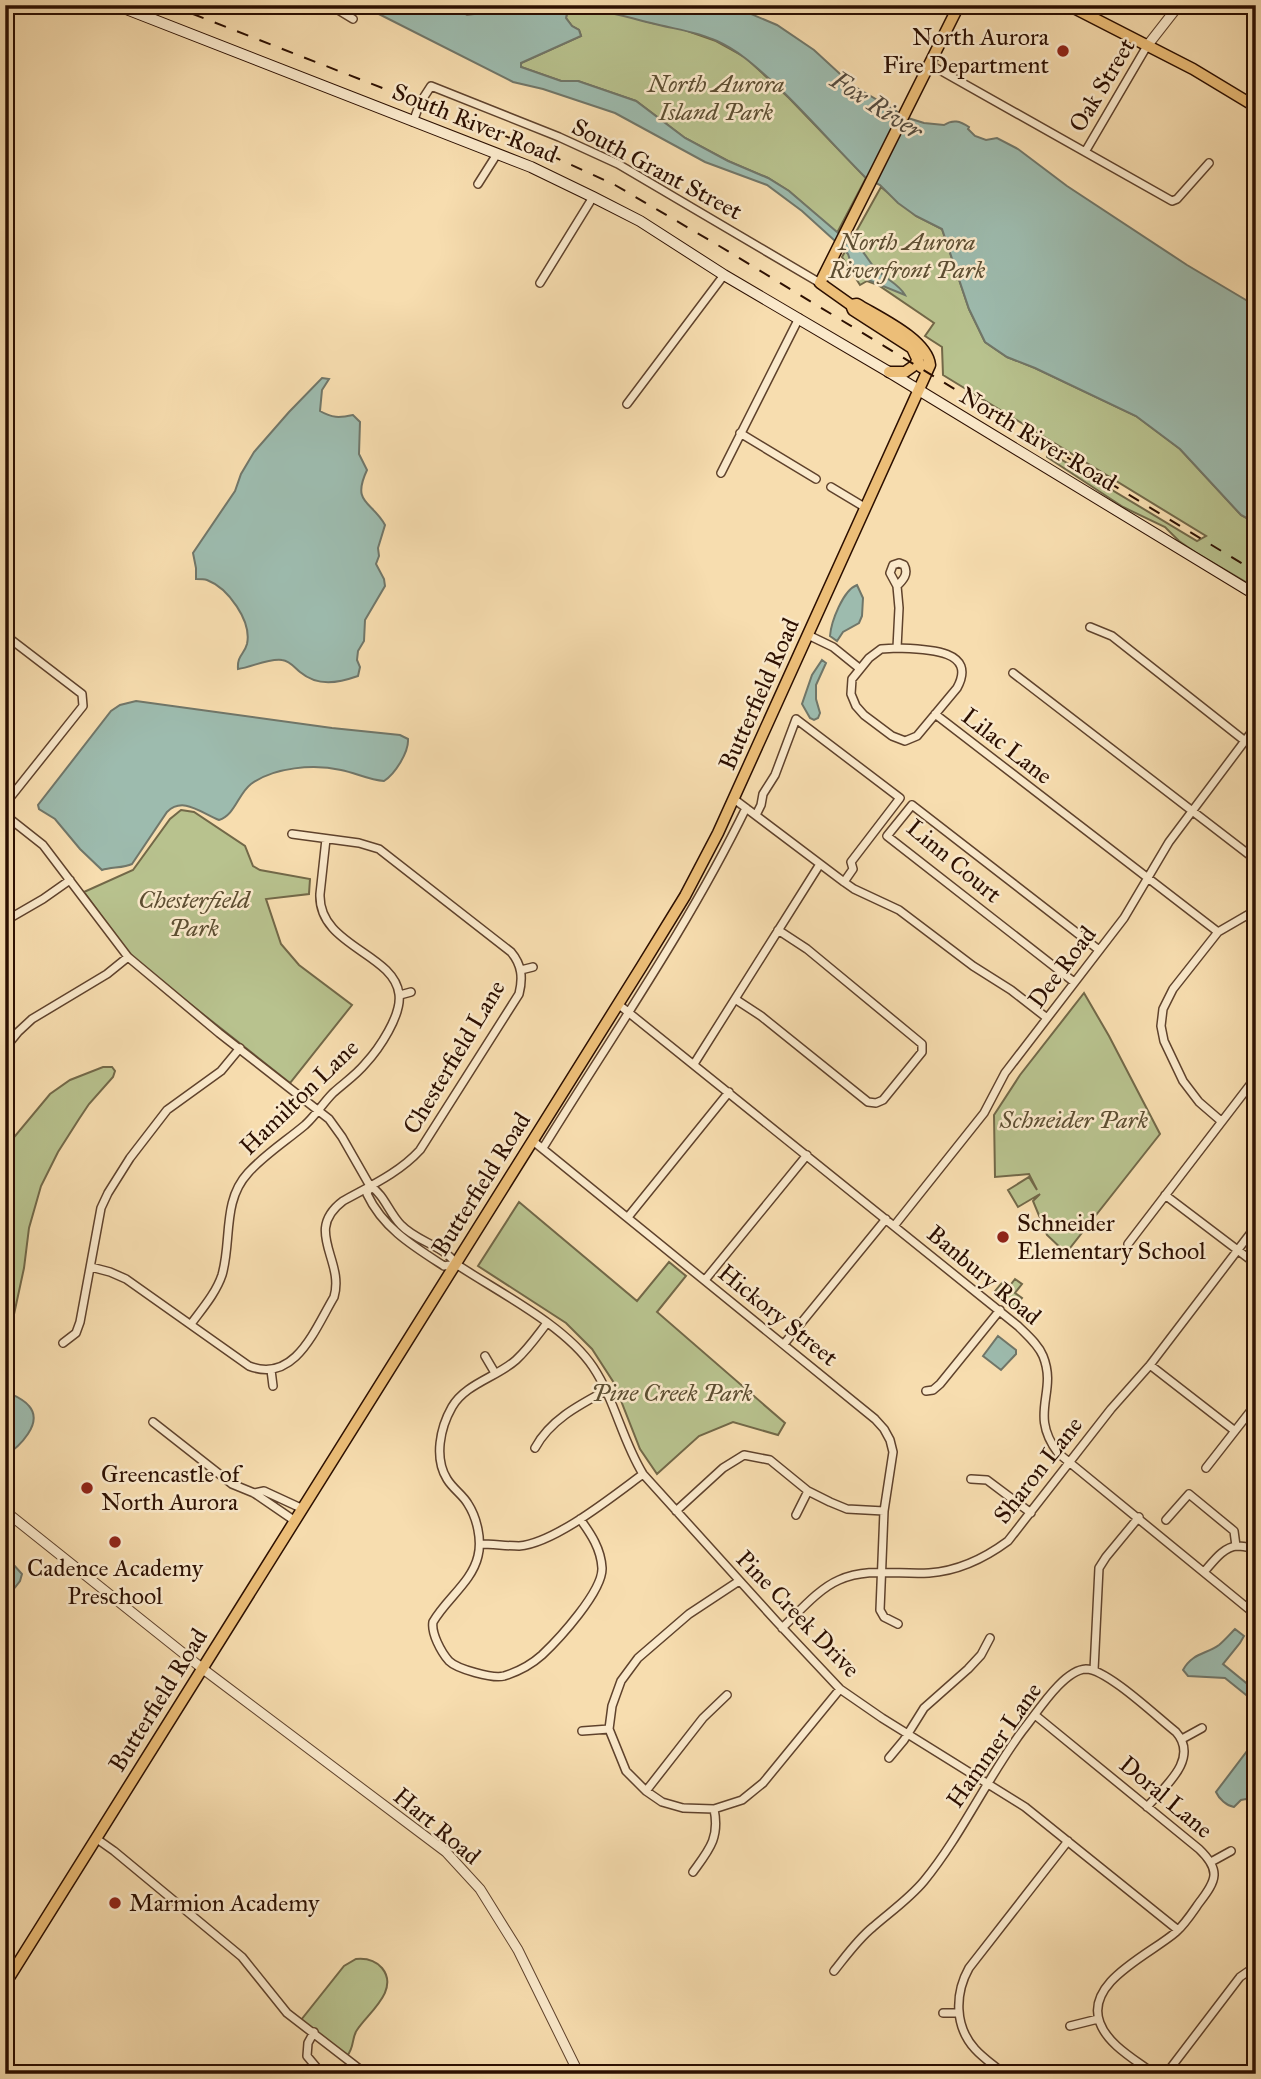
<svg xmlns="http://www.w3.org/2000/svg" width="1261" height="2079" viewBox="0 0 1261 2079" font-family="'IM FELL Great Primer',serif">
<style>
.green{fill:#b8c28e;stroke:#726848;stroke-width:2}
.water{fill:#9dbbae;stroke:#707669;stroke-width:2}
.lines{fill:none;stroke-linecap:round;stroke-linejoin:round}
.minor-casing{stroke:#5f422c;stroke-width:10}
.tertiary-casing{stroke:#5f422c;stroke-width:11}
.secondary-casing{stroke:#2c0f01;stroke-width:12}
.primary-casing{stroke:#2c0f01;stroke-width:13}
.minor{stroke:#fae9cb;stroke-width:7}
.tertiary{stroke:#fae9cb;stroke-width:9}
.secondary{stroke:#fae9cb;stroke-width:10}
.primary{stroke:#ecbe78;stroke-width:10}
.rail{stroke:#2c0f01;stroke-width:2;stroke-dasharray:12 12;stroke-linecap:butt}
.poi-dot{fill:#8f2418;stroke:#fae9cb;stroke-width:2.5}
.labels{text-anchor:middle;dominant-baseline:central;stroke-width:5;stroke-linejoin:round;paint-order:stroke}
.poi-label{font-size:24px;fill:#2c0f01;stroke:#fae9cb;text-anchor:start}
.park-label{font-size:24px;font-style:italic;fill:#5d4e32;stroke:#fae9cb}
.street-label{font-size:24px;fill:#2c0f01;stroke:#fae9cb}
.water-label{font-size:26px;font-style:italic;fill:#544b3e;stroke:#fae9cb}
</style>
<rect width="100%" height="100%" fill="#f7ddaf"/>
<filter id="stains"><feTurbulence type="fractalNoise" baseFrequency=".00286" numOctaves="4"/><feColorMatrix values="0 0 0 0 .2 0 0 0 0 .09 0 0 0 0 .02 0 0 0 .5 -.17"/></filter>
<radialGradient id="worn" r=".72"><stop offset=".6" stop-color="#630" stop-opacity="0"/><stop offset="1" stop-color="#630" stop-opacity=".3"/></radialGradient>
<path class="green" d="M452 5H528L526 7 467 15Z
M583 9 617 13 652 23 679 28 716 41 745 57 789 98 866 178 837 233 789 191 768 178 728 161 685 138 636 101 578 81H561L521 67V63L581 36 579 30 572 26 566 18 567 13Z
M881 187 916 216 942 229 969 309 985 342 1007 357 1035 368 1136 416 1180 449 1241 515 1256 523V588L1195 552 1179 541 1165 527 1123 507 1047 457V451L1197 541 1206 536 943 375 942 347 925 336 934 323 878 285 867 281 860 285 842 257Z
M181 810 194 812 245 846 253 866 260 870 310 879 309 894 266 899 281 944 299 965 352 1005 290 1083 142 966 129 953 84 892 133 870 170 819Z
M1084 993 1109 1036 1160 1134 1066 1253 1047 1235 1033 1201 1040 1194 1018 1207 1008 1190 1029 1177 1037 1190 1029 1174 995 1177 994 1115 1020 1075Z
M103 1067H112L115 1071 113 1077 89 1104 79 1119 58 1152 41 1186 29 1228 24 1268 13 1319 5 1327V1148L50 1094 70 1080Z
M519 1202 637 1301 669 1262 686 1276 657 1312 785 1423 778 1435 733 1422 699 1436 657 1474 640 1449 614 1383 592 1349 566 1323 478 1266Z
M1015 1279 1022 1284 1015 1293 1022 1298 1015 1307 995 1291 1002 1283 1008 1288Z
M356 1959C366 1958 375 1960 382 1968 400 1990 368 2013 357 2030 351 2039 355 2046 347 2056L301 2020 344 1966Z"/>
<path class="water" d="M361 5H452L467 15 526 7 528 5H730L777 25 814 50 852 85 908 118 924 123 944 125C953 119 960 121 969 127L968 129 975 136 986 140 997 138 1018 149 1067 186 1187 265 1256 306V523L1241 515 1180 449 1136 416 1035 368 1007 357 985 342 969 309 942 229 916 216 898 203 880 185 866 178C834 146 805 112 773 82 755 66 739 51 717 41 696 31 673 29 651 23 621 16 598 6 567 13L566 18 572 26 579 30 581 36 521 63V67L561 81H578L636 101 685 138 728 161 768 178 789 191 850 243C864 247 867 261 877 270 886 279 900 285 905 295L868 280 851 263 848 254 834 240 802 211 767 185 705 162 615 113 543 89 513 82Z
M322 378 329 379 322 390 320 411C332 418 339 418 353 415L360 422 359 454 367 470C351 504 372 501 385 525L378 548 379 556 376 564 384 579 385 586 365 620 364 641 358 651 357 660 360 667 358 676C338 683 318 687 300 672 294 667 290 661 282 660 269 658 252 667 238 669 237 655 244 655 247 644 252 621 228 588 207 580 204 579 200 579 196 579V568L193 553 235 491 241 474 254 452 289 412Z
M857 585 863 598 862 616 859 623 843 632 837 641 830 636C831 622 843 590 857 585Z
M822 660 826 663 816 685V699L820 713 818 718 814 720 810 718 802 704 812 675Z
M136 701 332 728 400 735 408 739C409 752 395 774 384 781 369 780 356 773 341 770 314 764 274 767 251 784 238 794 235 815 219 820 201 813 183 796 167 812L132 864C124 868 111 867 102 870L80 849 55 819 39 809 38 805 111 711 120 705Z
M998 1336 1016 1350V1354L1001 1370 983 1356Z
M5 1391C13 1395 24 1399 29 1406 44 1423 19 1447 5 1456Z
M5 1559 13 1564 22 1574 20 1581 9 1595H5Z
M1235 1629 1244 1636 1240 1643 1223 1664 1256 1691V1703L1225 1678 1188 1676 1183 1670C1192 1653 1207 1654 1219 1645 1225 1640 1230 1634 1235 1629Z
M1256 1720V1807L1246 1799 1241 1800 1234 1807C1227 1806 1219 1799 1216 1792L1250 1747Z"/>
<g class="lines">
<g class="minor-casing">
<path id="minor" d="M330 5 353 19
M929 64 1172 201 1177 199 1209 163
M413 122 420 103 431 86 559 137 618 164 820 283
M1085 152 1147 46
M478 184 497 154
M540 283 593 197
M627 404 724 275
M740 433 816 479
M721 473 799 318
M831 487 866 508
M897 586 890 573 893 565 899 563 904 565C909 574 903 580 897 586L899 608 897 648
M1090 627 1112 636 1245 741
M5 635 82 694 83 706 5 804
M808 635 833 647 859 668
M897 648C921 649 979 648 957 688L917 736 905 741 892 736 864 715 856 706 851 694 852 679 869 658 881 649Z
M1013 673 1256 860
M935 714 1218 932
M734 799 844 882 854 889 899 910 973 966 1011 990 1047 1018
M5 815 43 845 128 957 219 1033 329 1119 342 1137 370 1186C384 1194 389 1213 401 1225 417 1242 443 1245 456 1264 498 1292 565 1325 593 1367 615 1400 622 1440 643 1474L777 1622 840 1689 882 1718 1025 1807 1178 1930
M756 815 761 805 763 794 775 775 796 719 900 798 851 862 853 869 844 882
M5 921 43 899 70 880
M521 970 533 967
M1074 982 887 836 912 805 1099 950
M400 995 411 992
M735 999 761 1016 868 1102 876 1103 883 1100 922 1052V1044L916 1039 807 949 778 930
M618 1004 1018 1326C1027 1335 1038 1344 1043 1356 1058 1393 1028 1413 1058 1453L1256 1615
M5 1048 18 1032 32 1019 107 974 128 957
M694 1064 820 864
M1221 1121 1199 1102 1183 1081 1164 1041 1161 1026 1163 1009 1173 989 1218 932 1256 910
M533 1141 875 1419 884 1429 890 1440 893 1452 884 1511 880 1610 884 1617 898 1624
M543 1148C612 1036 688 927 746 808
M370 1186 367 1194C383 1228 413 1246 444 1266L455 1264
M1165 1195 1256 1264
M628 1217 729 1092
M894 1226 984 1113 1005 1073 1124 918 1169 842 1256 726
M1128 1244 1256 1077
M91 1267 110 1272 126 1279 249 1366C295 1384 315 1329 334 1297 345 1260 303 1231 343 1201 370 1186 399 1173 420 1150L519 994C523 978 522 965 511 952L379 849 359 843 292 834
M705 1280 807 1155
M547 1323C537 1336 528 1349 516 1360 497 1377 465 1384 452 1407 440 1428 434 1458 447 1479 453 1489 463 1495 468 1504 477 1518 482 1540 478 1556 472 1582 446 1599 433 1622 431 1633 441 1652 449 1661 457 1669 493 1679 504 1676 517 1672 532 1664 542 1655 559 1639 603 1591 602 1568 601 1549 591 1534 580 1519
M191 1324C202 1309 216 1293 222 1275 232 1241 222 1201 248 1173 264 1155 286 1141 305 1125 316 1115 323 1103 333 1093 344 1083 356 1075 365 1064 379 1049 402 1015 399 994 394 953 318 946 320 894L326 839
M63 1343 76 1333 80 1322 101 1208 108 1193 130 1158 167 1110 221 1071 240 1048
M784 1344 886 1219
M485 1356 495 1373
M1150 1365 1235 1431
M271 1370 273 1386
M926 1391 933 1390 940 1384 1000 1310
M153 1422 232 1484 254 1493 295 1521
M535 1448C550 1420 579 1405 607 1390
M1206 1468 1256 1404
M971 1479 987 1480 1031 1513
M254 1493 264 1491 303 1509
M676 1511 723 1468 744 1455 770 1460 808 1491 830 1502 847 1509 884 1511
M796 1515 808 1491
M1166 1520 1189 1494 1234 1531 1236 1546
M480 1544C493 1544 506 1546 519 1546 555 1543 613 1496 643 1474
M1204 1572C1213 1562 1223 1547 1237 1546 1243 1546 1250 1548 1256 1548
M739 1581 689 1614 638 1658 621 1681 612 1706 609 1729 626 1771 646 1791 662 1802 683 1808 714 1809 742 1800 763 1783 840 1689
M782 1628C799 1612 818 1589 839 1580 869 1567 898 1575 929 1573 958 1571 985 1558 1008 1541L1111 1409 1150 1365 1256 1226
M1094 1670 1099 1568 1106 1557 1139 1517
M1035 1715 1199 1849C1221 1870 1217 1880 1199 1903 1192 1913 1185 1924 1176 1932 1151 1954 1084 1982 1100 2023 1108 2045 1136 2060 1154 2074
M582 1731 609 1729
M1182 1739 1202 1728
M889 1758 904 1740 924 1708 968 1669 981 1655 990 1638
M646 1791 703 1718 727 1695
M97 1839 114 1851 242 1957 287 2013 366 2074
M1211 1862 1231 1851
M693 1872C709 1850 720 1838 714 1809
M834 1971C846 1956 858 1939 873 1927 890 1912 909 1899 924 1881 961 1836 987 1778 1023 1730 1037 1713 1063 1670 1086 1669 1107 1669 1158 1718 1176 1732 1200 1759 1164 1787 1147 1807
M943 2013H958
M1070 2026 1098 2019
M314 2032 308 2043 307 2056 322 2074
M1004 2074C995 2066 983 2058 975 2049 954 2026 955 1993 969 1968L1068 1841
M1166 2074 1240 1977 1256 1966"/>
</g>
<g class="tertiary-casing">
<path id="tertiary" d="M1147 46 1179 5
M5 1511 203 1669 446 1852 480 1889 518 1950 579 2074"/>
</g>
<g class="secondary-casing">
<path id="secondary" d="M116 5 531 167 593 197 640 221 724 275 889 372 1256 595"/>
</g>
<g class="primary-casing">
<path id="primary" d="M1068 5 1193 69 1256 107
M926 370 921 367 912 348 853 310 851 305 820 283 959 5
M889 372H905L915 365 918 358
M5 1984 642 966 685 896 718 833 930 365C927 339 878 317 857 304L851 305"/>
</g>
<use href="#minor" class="minor"/>
<use href="#tertiary" class="tertiary"/>
<use href="#secondary" class="secondary"/>
<use href="#primary" class="primary"/>
<path class="rail" d="M170 5 528 145 615 185 716 244 1256 572"/>
</g>
<g class="poi-dot">
<circle cx="1063" cy="51" r="7"/>
<circle cx="1003" cy="1237" r="7"/>
<circle cx="87" cy="1488" r="7"/>
<circle cx="115" cy="1542" r="7"/>
<circle cx="115" cy="1903" r="7"/>
</g>
<g class="labels">
<g class="poi-label">
<text x="1049" y="37" text-anchor="end">North Aurora<tspan x="1049" dy="28">Fire Department</tspan></text>
<text x="1017" y="1223">Schneider<tspan x="1017" dy="28">Elementary School</tspan></text>
<text x="101" y="1474">Greencastle of<tspan x="101" dy="28">North Aurora</tspan></text>
<text x="115" y="1568" text-anchor="middle">Cadence Academy<tspan x="115" dy="28">Preschool</tspan></text>
<text x="129" y="1903">Marmion Academy</text>
</g>
<g class="park-label">
<text x="716" y="84">North Aurora<tspan x="716" dy="28">Island Park</tspan></text>
<text x="907" y="242">North Aurora<tspan x="907" dy="28">Riverfront Park</tspan></text>
<text x="194" y="900">Chesterfield<tspan x="194" dy="28">Park</tspan></text>
<text x="1074" y="1120">Schneider Park</text>
<text x="672" y="1393">Pine Creek Park</text>
</g>
<g class="street-label">
<text transform="translate(1102 85) rotate(-59)">Oak Street</text>
<text transform="translate(475 123) rotate(22)">South River Road</text>
<text transform="translate(657 169) rotate(28)">South Grant Street</text>
<text transform="translate(1038 439) rotate(31)">North River Road</text>
<text transform="translate(759 694) rotate(-66)">Butterfield Road</text>
<text transform="translate(1007 746) rotate(38)">Lilac Lane</text>
<text transform="translate(954 861) rotate(40)">Linn Court</text>
<text transform="translate(1062 967) rotate(-53)">Dee Road</text>
<text transform="translate(454 1057) rotate(-59)">Chesterfield Lane</text>
<text transform="translate(299 1097) rotate(-44)">Hamilton Lane</text>
<text transform="translate(481 1184) rotate(-58)">Butterfield Road</text>
<text transform="translate(984 1275) rotate(40)">Banbury Road</text>
<text transform="translate(778 1315) rotate(39)">Hickory Street</text>
<text transform="translate(1038 1470) rotate(-52)">Sharon Lane</text>
<text transform="translate(798 1614) rotate(46)">Pine Creek Drive</text>
<text transform="translate(158 1700) rotate(-58)">Butterfield Road</text>
<text transform="translate(994 1745) rotate(-55)">Hammer Lane</text>
<text transform="translate(1166 1797) rotate(40)">Doral Lane</text>
<text transform="translate(437 1826) rotate(40)">Hart Road</text>
</g>
<g class="water-label">
<text transform="translate(877 105) rotate(33)">Fox River</text>
</g>
</g>
<rect width="1261" height="2079" fill="none" stroke="#f7ddaf" stroke-width="28"/>
<rect x="7" y="7" width="1247" height="2065" fill="none" stroke="#2c0f01" stroke-width="3.5"/>
<rect x="14" y="14" width="1233" height="2051" fill="none" stroke="#2c0f01" stroke-width="2"/>
<rect width="100%" height="100%" filter="url(#stains)"/>
<rect width="100%" height="100%" fill="url(#worn)"/>
</svg>
